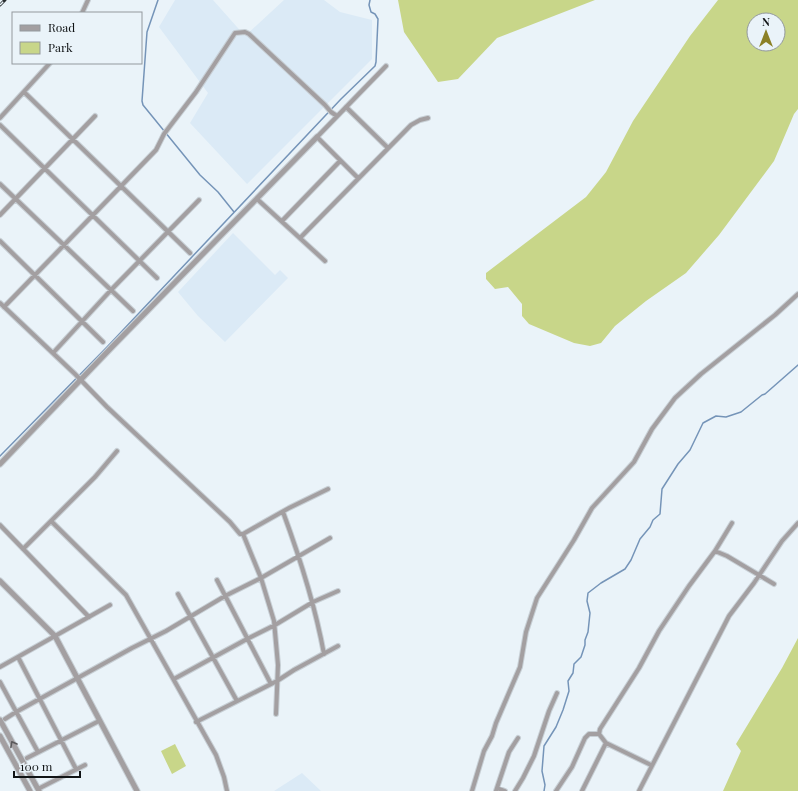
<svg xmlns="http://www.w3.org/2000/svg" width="798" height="791" viewBox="0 0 798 791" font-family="'Playfair Display',serif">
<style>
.built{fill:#dbeaf6}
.green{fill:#c8d689;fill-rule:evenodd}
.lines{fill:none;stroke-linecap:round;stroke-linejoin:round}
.stream{stroke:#7594b8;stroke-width:1.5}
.minor-casing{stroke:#c7cfd5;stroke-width:6}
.tertiary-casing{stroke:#c7cfd5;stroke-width:7}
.minor{stroke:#a39fa1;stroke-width:4}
.tertiary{stroke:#a39fa1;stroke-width:5}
.rail-casing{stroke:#282c2e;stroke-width:3}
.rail{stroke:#eaf3f9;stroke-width:1.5;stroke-dasharray:4.5;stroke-linecap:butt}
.oneway{stroke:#5a595b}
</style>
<rect width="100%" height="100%" fill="#eaf3f9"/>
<path class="built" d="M175 0H213L245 36 284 0H324L340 12 372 20V59L247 184 190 123 208 93 159 27Z
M233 233 275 275 280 270 288 278 225 342 198 316 178 292Z
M302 773 321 791H274Z"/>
<path class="green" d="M398 0H595L497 38 458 79 438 82 404 32Z
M718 0H798V109L794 114 774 161 719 235 686 273 646 301 615 326 601 343 590 346 574 343 529 324 522 316V304L508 287 495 289 486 279V273L586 197 606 172 633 121 690 36ZM754 20H778V44H754Z
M798 638V791H723L741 751 736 744 782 668Z
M175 744 186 766 172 774 161 751Z"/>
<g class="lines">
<path class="stream" d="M158 0 147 32 142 101 143 105 200 175 218 192 234 212
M0 456 107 347 341 99 375 66 376 62 378 19 375 14 371 12 369 5 370 0
M544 791 545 785 542 771 544 746 556 727 563 710 569 691 568 681 573 673 574 664 581 657 585 645V640L588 632 590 613 587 601 588 593 601 583 625 569 631 560 640 539 650 527 653 520 660 514 662 489 678 464 690 450 703 423 716 416 726 417 741 412 762 395 765 394 798 365"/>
<g class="minor-casing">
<path id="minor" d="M82 13 88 0
M24 92 190 253
M346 107 388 148
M0 118 50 63
M0 125 157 278
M358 178 317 137 386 66
M0 184 133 311
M257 199 325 261
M0 215 95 116
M282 221 340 161
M300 238 411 125 420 120 428 118
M0 241 103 342
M0 303 75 374 107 407 230 522 240 534H243L289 508 328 489
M4 307 156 150 164 134 196 92 235 33 245 32 249 34 325 105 331 112 337 116
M53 353 111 290 199 200
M283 512C300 558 315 605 324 654
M51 521 126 595 216 755 224 777 227 791
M0 525 89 617
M243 534 261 578 274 621 278 665 276 714
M23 549 95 477 117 451
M715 551 732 523
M217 580 271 684
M178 594 237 701
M18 657 76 769
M0 667 110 605
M174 679 247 639 275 625 313 602 338 591
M0 682 38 752
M5 719 16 712 132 648 166 631 225 596 261 578 330 538
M196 722 277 681 294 670 338 646
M27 758 99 721
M651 765 606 743 599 734 600 729 639 668 659 631 689 586 715 551 727 556 774 584
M497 788 505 791
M38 789 85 765
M472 791 484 751 492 736 496 723 520 667 526 632 537 598 574 540 592 508 634 462 652 429 675 398 701 374 775 315 798 294
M496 791 509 752 518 738
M515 791 523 778 534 756 549 711 557 693
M556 791 572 767 585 738 589 734H599
M582 791 606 743
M639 791 729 616 754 583 782 541 798 523"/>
</g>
<g class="tertiary-casing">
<path id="tertiary" d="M0 464 111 348 317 137
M0 581 55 636 137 791
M0 720 39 791
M0 736 30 791"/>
</g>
<use href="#minor" class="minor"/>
<use href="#tertiary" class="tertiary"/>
<g class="rail-casing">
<path id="rail" d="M0 5 5 0"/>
</g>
<use href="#rail" class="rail"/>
</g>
<defs><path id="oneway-chevron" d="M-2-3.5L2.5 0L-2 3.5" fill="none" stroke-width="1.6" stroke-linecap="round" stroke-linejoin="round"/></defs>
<use class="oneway" href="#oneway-chevron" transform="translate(13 744) rotate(-119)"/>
<rect x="12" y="12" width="130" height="52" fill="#eaf3f9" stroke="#93999e"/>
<rect x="20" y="25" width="20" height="6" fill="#a39fa1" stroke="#93999e"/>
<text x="48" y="32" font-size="12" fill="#101315">Road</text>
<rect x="20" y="42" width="20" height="12" fill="#c8d689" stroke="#93999e"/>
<text x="48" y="52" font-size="12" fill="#101315">Park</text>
<g transform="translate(766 32)"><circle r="19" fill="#eaf3f9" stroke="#93999e"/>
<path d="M0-3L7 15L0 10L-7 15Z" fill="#8b8027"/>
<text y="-6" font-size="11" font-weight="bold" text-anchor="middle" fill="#101315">N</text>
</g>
<path d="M14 771v6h66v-6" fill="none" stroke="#101315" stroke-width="2"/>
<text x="20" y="771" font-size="12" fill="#101315" stroke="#eaf3f9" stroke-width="3" paint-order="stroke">100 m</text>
</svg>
